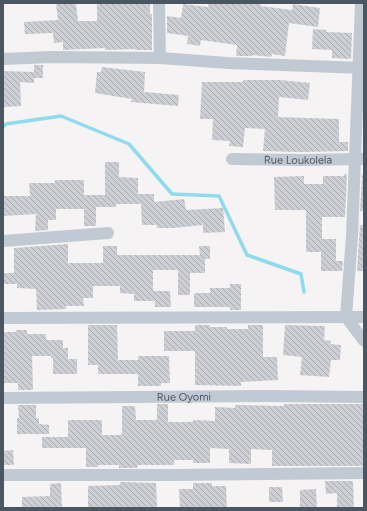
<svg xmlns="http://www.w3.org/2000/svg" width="367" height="511" viewBox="0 0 367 511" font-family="Figtree,sans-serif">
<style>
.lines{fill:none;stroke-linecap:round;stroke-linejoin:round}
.stream{stroke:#90daee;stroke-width:3.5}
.building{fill:url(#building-back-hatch)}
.minor{stroke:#c1cad2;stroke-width:12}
.labels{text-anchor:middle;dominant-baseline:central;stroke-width:3;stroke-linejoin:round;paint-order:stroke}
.street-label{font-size:11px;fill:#4a5661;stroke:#fff}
</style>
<defs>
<pattern id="building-back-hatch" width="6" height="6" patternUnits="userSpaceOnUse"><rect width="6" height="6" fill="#cdcfd5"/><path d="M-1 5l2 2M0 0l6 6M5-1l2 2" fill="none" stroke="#a8abb0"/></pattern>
</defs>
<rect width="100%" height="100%" fill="#f5f3f3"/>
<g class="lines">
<path class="stream" d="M3 127 6 124 61 116 129 144 172 194 219 196 247 255 301 274 304 292"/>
</g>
<path class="building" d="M56 3 76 4 78 21H97V3H150V14H152V50H135V49L105 50V48L63 50V42L54 43 53 33 25 34 24 22 58 20Z
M209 3H261V6L292 10 293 4 320 8 318 27 289 23 285 56 272 54 271 57 252 55V56H236L237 45 201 40 200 46 187 44 188 36 167 33V16L181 18 183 4 208 7Z
M313 29 326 30V32L352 33 351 59 332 58V50L312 49Z
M34 65H43V78H34V83L20 82 21 106 3 107V71L34 72Z
M102 67 145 72 144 92 179 95 178 106 131 102 132 99 95 93 97 72H101Z
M243 80H280L310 83 308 100 279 97 278 117 339 119V142H348V151L300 152 263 151 265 129 245 128 243 147 229 146 230 141 212 140 213 119H200L202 82H243Z
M105 162H119V177L138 178V194H154V202L184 199 186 210 223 208 225 232 203 233V225L174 228H157V225H142L141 204H116V207H96V226H84V209H56V220H48V230L35 231 36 214 3 216V196H30L29 183H55V180H84V195H105Z
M344 174H347L345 217H322V239H336V261H343L342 271H321V252H306V210H275L274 177 304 176V184H323V176H344Z
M362 174H364V211H360Z
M360 225H364V271H357Z
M68 244V263H103V246H117V255H200L199 246H210V259H205V273H190V295H178V270H153V291H170L171 307H155V301H134V294L120 293V286H93V298H83L84 306H66V309L37 310 36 289 17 288V284H3V273H14V248Z
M230 284H241V310H230V307H194V293H210V288H230Z
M88 325H117L118 360H138V356H169L170 383H161V386H138V374H98V365H88Z
M195 325H210V327H227V329H248V325H263V357H277L278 380 241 382V386L195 385V351H164V331H195Z
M285 325 325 326 324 340 331 341 330 344 341 345 340 360H331L329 377 300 375 302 357 283 355Z
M16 330H27V334H46V340H63V348H68V359H77V374H53V358H51V356H32L33 390H18V383H3V332H16Z
M157 404H168V422H193V420L215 421V407L235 408V405L284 406V404H363L364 466H272V450L251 449V464L229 463V449L210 448V463H193V460H174V465H138L137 468H119V465H98V467H86V448H42V437H68V420H102V435H122V406H135L136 420H157Z
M18 405H36V418H39V424L49 425V434H17V418H19Z
M13 450 14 465H3V451Z
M325 481H353L354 508H337V493L326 494Z
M120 482 156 483 157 508H88V486L120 485Z
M61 483 62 508H22V497L50 496V484Z
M193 483H212V486H226L227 508H180L179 489H193Z
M269 487H282L283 502H269Z
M316 489 317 508H300V490Z"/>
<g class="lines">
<g class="minor">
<path d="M159 3 160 58"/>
<path d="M361 3 352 236 346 317 364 341"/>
<path d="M3 59 51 57 160 58 228 63 364 68"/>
<path id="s1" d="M232 159 300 160 363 159"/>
<path d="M3 241 108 233"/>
<path d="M3 318 364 317"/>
<path id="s2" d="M3 398 266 396 364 397"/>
<path d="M3 475H173L364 473"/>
</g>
</g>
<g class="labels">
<g class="street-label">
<text stroke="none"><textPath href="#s1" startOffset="66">Rue Loukolela</textPath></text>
<text stroke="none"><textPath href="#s2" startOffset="181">Rue Oyomi</textPath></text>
</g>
</g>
<rect width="367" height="511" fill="none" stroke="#4a5661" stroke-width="8"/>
</svg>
